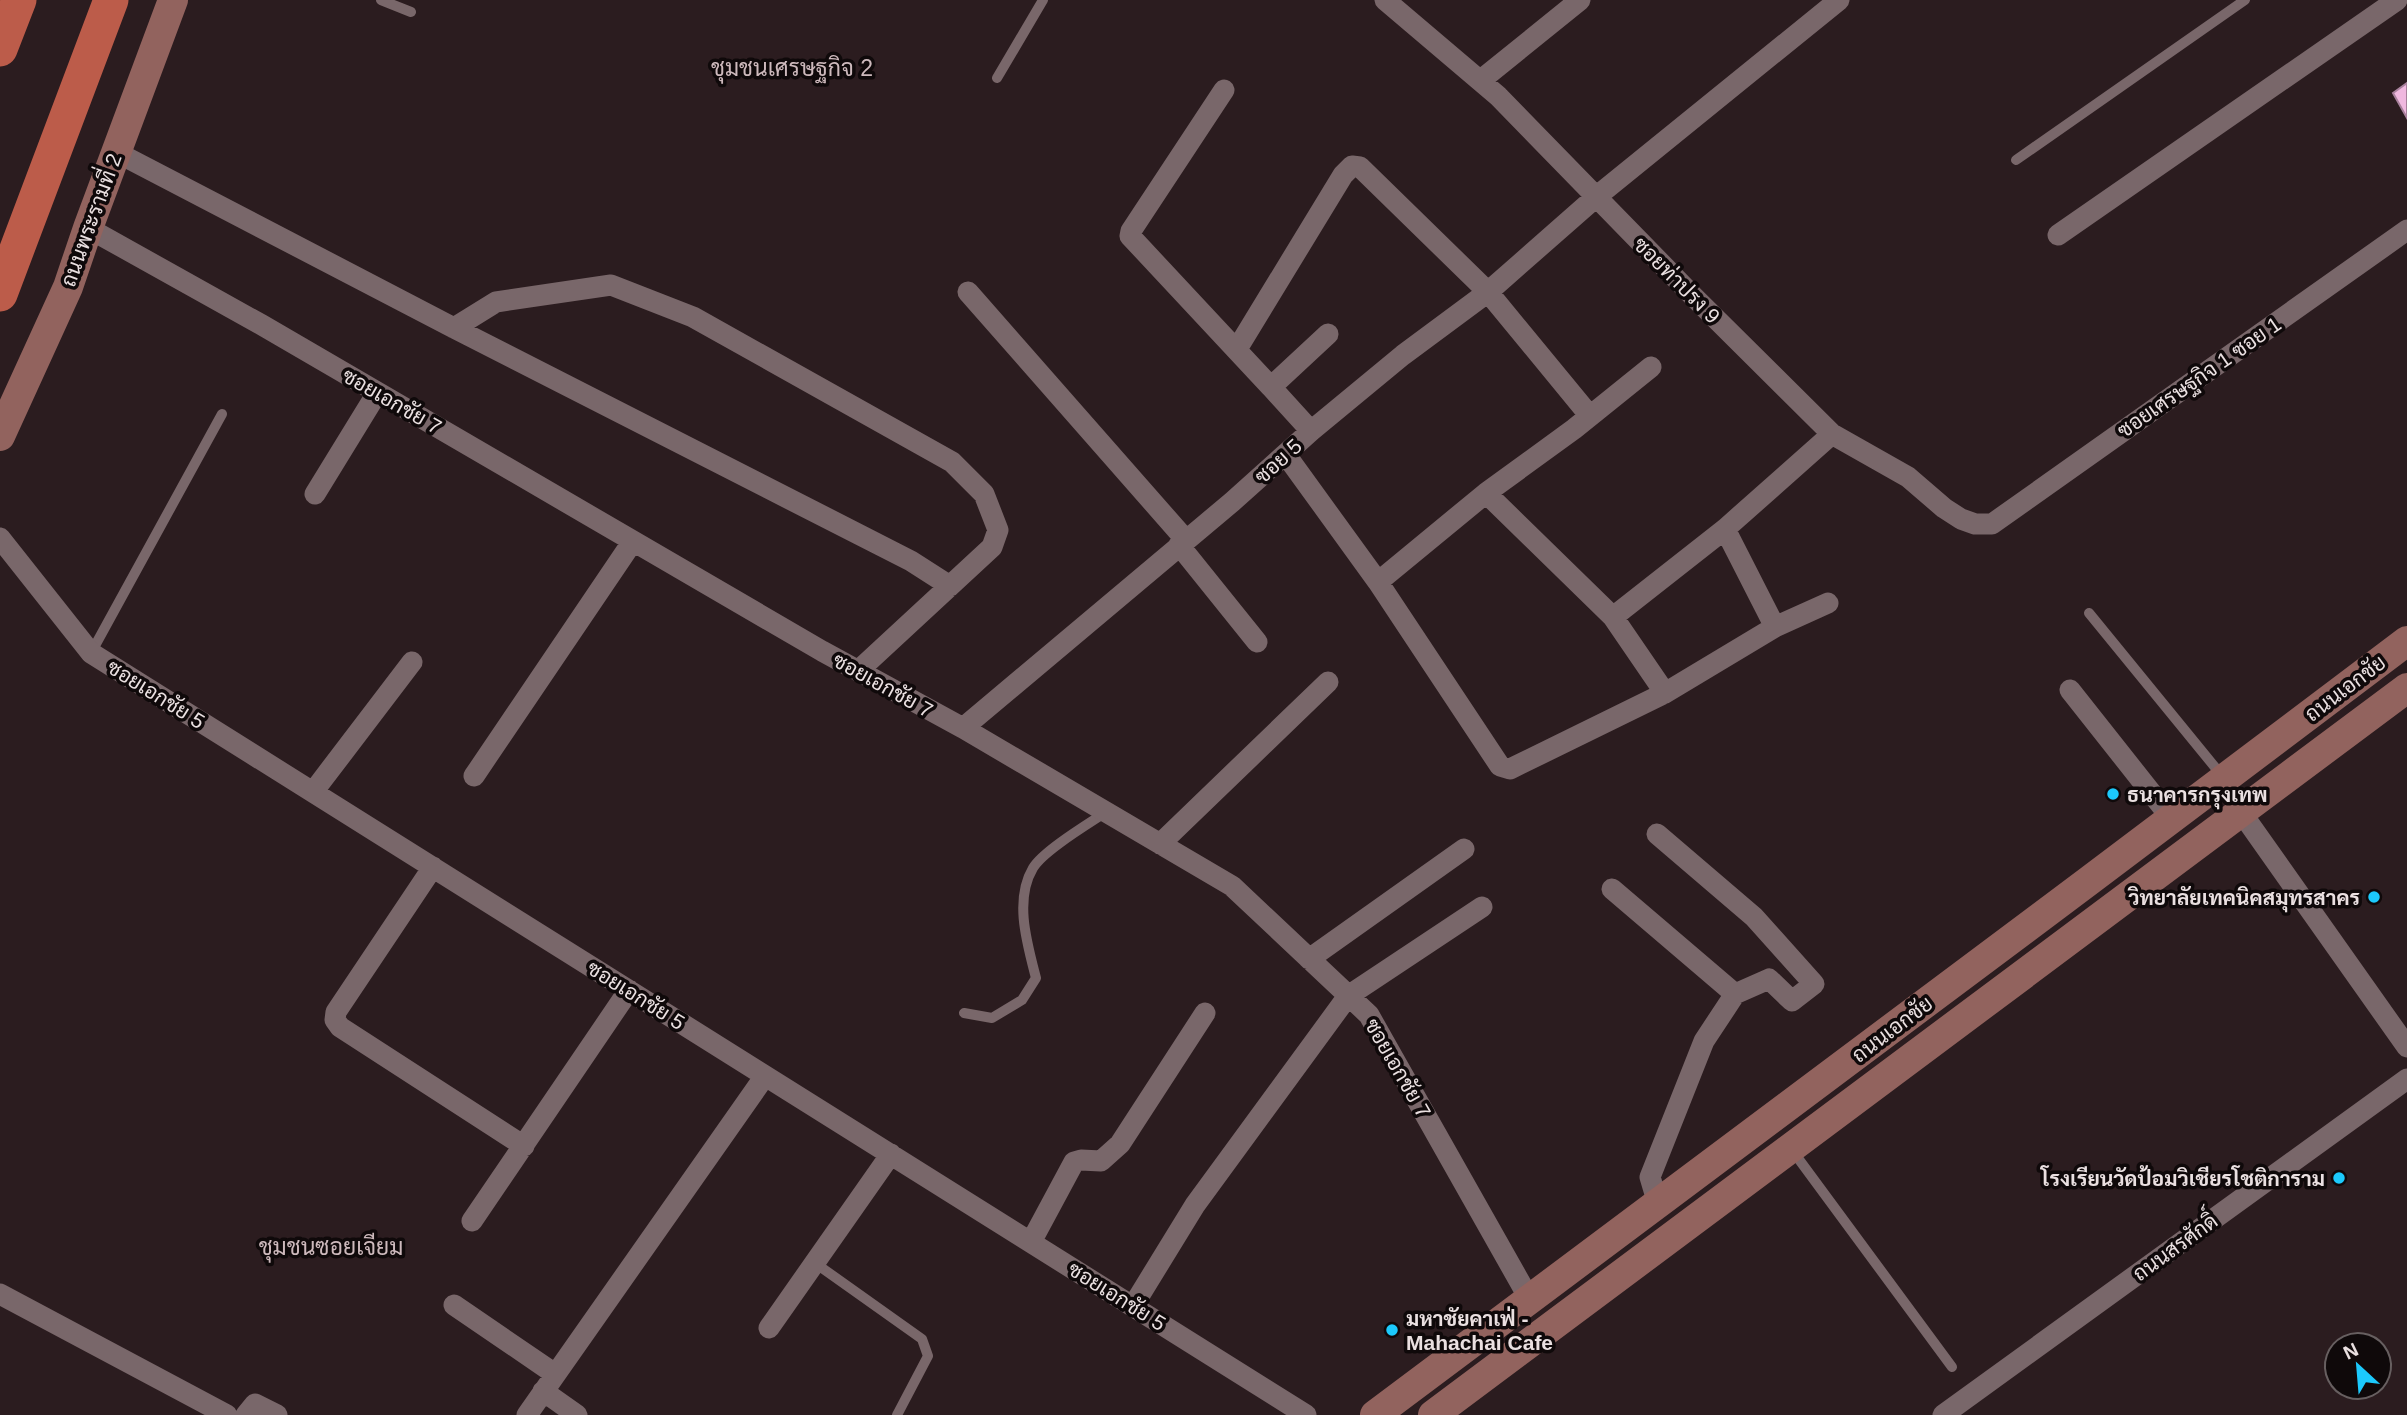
<svg xmlns="http://www.w3.org/2000/svg" width="2407" height="1415" viewBox="0 0 2407 1415" font-family="Arial,Sarabun,sans-serif">
<style>
.building{fill:#f0b8df;stroke:#a8819c;stroke-width:2}
.lines{fill:none;stroke-linecap:round;stroke-linejoin:round}
.service{stroke:#79676a;stroke-width:10}
.minor{stroke:#79676a;stroke-width:21}
.secondary{stroke:#92635e;stroke-width:30}
.trunk{stroke:#bc5c4a;stroke-width:35}
.poi-dot{fill:#1cc9fc;stroke:#0f090a;stroke-width:2.5}
.labels{text-anchor:middle;dominant-baseline:central;stroke-width:7;stroke-linejoin:round;paint-order:stroke}
.street-label{font-size:21px;fill:#eae0e1;stroke:#0f090a}
.poi-label{font-size:21px;font-weight:bold;fill:#eae0e1;stroke:#0f090a;text-anchor:start}
.neighbourhood-label{font-size:23px;fill:#cdb9bc;stroke:#0f090a}
</style>
<rect width="100%" height="100%" fill="#2b1c1f"/>
<path class="building" d="M2407 83V118L2393 93Z"/>
<g class="lines">
<path class="service" d="M381 0 411 12
M997 78 1043 0
M2016 160 2245 0
M2089 613 2223 777
M91 653 222 414
M964 1013 992 1018 1022 1000 1036 978C1027 943 1014 900 1033 868 1043 851 1088 824 1106 812
M1792 1150 1952 1367
M815 1263 922 1339 928 1356 897 1415"/>
<path class="minor" d="M1385 0 1498 96 1693 296 1832 434 1908 477 1944 508 1961 519 1975 524H1992L2407 230
M1481 80 1580 0
M1224 90 1131 231 1130 236 1271 387 1328 334
M116 152 454 328 911 561 950 586
M88 228 262 325 822 651 963 728 1232 886 1369 1015 1530 1300
M2058 235 2397 0
M968 292 1185 539
M454 328 496 302 611 285 693 317 952 462 984 494 998 530 992 547 858 671
M1237 349 1343 175 1352 166 1360 167 1488 292 1590 416
M1271 387 1311 431
M1286 455 1378 582 1500 766 1510 769 1665 693 1775 627 1725 529
M1486 493 1613 617 1665 693
M315 494 377 393
M0 538 91 653 1306 1415
M1179 545 1257 642
M1378 582 1486 493 1574 429 1651 367
M1613 617 1725 529 1832 434
M1775 627 1828 603
M2070 690 2172 819
M963 728 1232 502 1311 431 1403 355 1488 292 1596 197 1839 0
M474 776 633 541
M313 792 412 662
M2241 812 2407 1047
M1657 834 1754 917 1814 984 1792 1001 1769 979 1735 994 1704 1041 1650 1177 1658 1204
M1160 844 1328 682
M433 867 336 1012 335 1020 340 1027 524 1146
M1612 889 1735 994
M1309 959 1464 849
M472 1221 629 990
M1031 1242 1074 1162 1081 1160 1101 1161 1120 1144 1205 1013
M0 1294 227 1415
M454 1305 555 1374
M1133 1306 1195 1205 1348 996 1482 907
M769 1328 891 1154
M543 1391 577 1415
M246 1415 255 1404 277 1415
M527 1415 765 1076
M1943 1415 2407 1079"/>
<path class="secondary" d="M0 436 68 287 88 228 173 0
M1375 1415 2090 880 2407 641
M1433 1415 2407 688"/>
<path class="trunk" d="M0 49 19 0
M0 294 111 0"/>
</g>
<g class="poi-dot">
<circle cx="2113" cy="794" r="7"/>
<circle cx="2374" cy="897" r="7"/>
<circle cx="2339" cy="1178" r="7"/>
<circle cx="1392" cy="1330" r="7"/>
</g>
<g class="labels">
<g class="street-label">
<text transform="translate(91 220) rotate(-70)">ถนนพระรามที่ 2</text>
<text transform="translate(1677 280) rotate(45)">ซอยท่าปรง 9</text>
<text transform="translate(2199 377) rotate(-35)">ซอยเศรษฐกิจ 1 ซอย 1</text>
<text transform="translate(392 401) rotate(30)">ซอยเอกชัย 7</text>
<text transform="translate(1278 461) rotate(-42)">ซอย 5</text>
<text transform="translate(883 685) rotate(29)">ซอยเอกชัย 7</text>
<text transform="translate(2345 688) rotate(-37)">ถนนเอกชัย</text>
<text transform="translate(156 694) rotate(32)">ซอยเอกชัย 5</text>
<text transform="translate(636 995) rotate(32)">ซอยเอกชัย 5</text>
<text transform="translate(1892 1029) rotate(-37)">ถนนเอกชัย</text>
<text transform="translate(1398 1068) rotate(60)">ซอยเอกชัย 7</text>
<text transform="translate(2175 1247) rotate(-36)">ถนนสรศักดิ์</text>
<text transform="translate(1117 1296) rotate(32)">ซอยเอกชัย 5</text>
</g>
<g class="poi-label">
<text x="2127" y="794">ธนาคารกรุงเทพ</text>
<text x="2360" y="897" text-anchor="end">วิทยาลัยเทคนิคสมุทรสาคร</text>
<text x="2325" y="1178" text-anchor="end">โรงเรียนวัดป้อมวิเชียรโชติการาม</text>
<text x="1406" y="1318">มหาชัยคาเฟ่ -<tspan x="1406" dy="24">Mahachai Cafe</tspan></text>
</g>
<g class="neighbourhood-label">
<text x="792" y="68">ชุมชนเศรษฐกิจ 2</text>
<text x="331" y="1247">ชุมชนซอยเจียม</text>
</g>
</g>
<g transform="translate(2358 1366) rotate(334)"><circle r="33" fill="#0f090a" stroke="#675f60" stroke-width="2"/>
<path d="M0-5L12 26L0 18L-12 26Z" fill="#1cc9fc"/>
<text y="-10" font-size="19" font-weight="bold" text-anchor="middle" fill="#eae0e1">N</text>
</g>
</svg>
